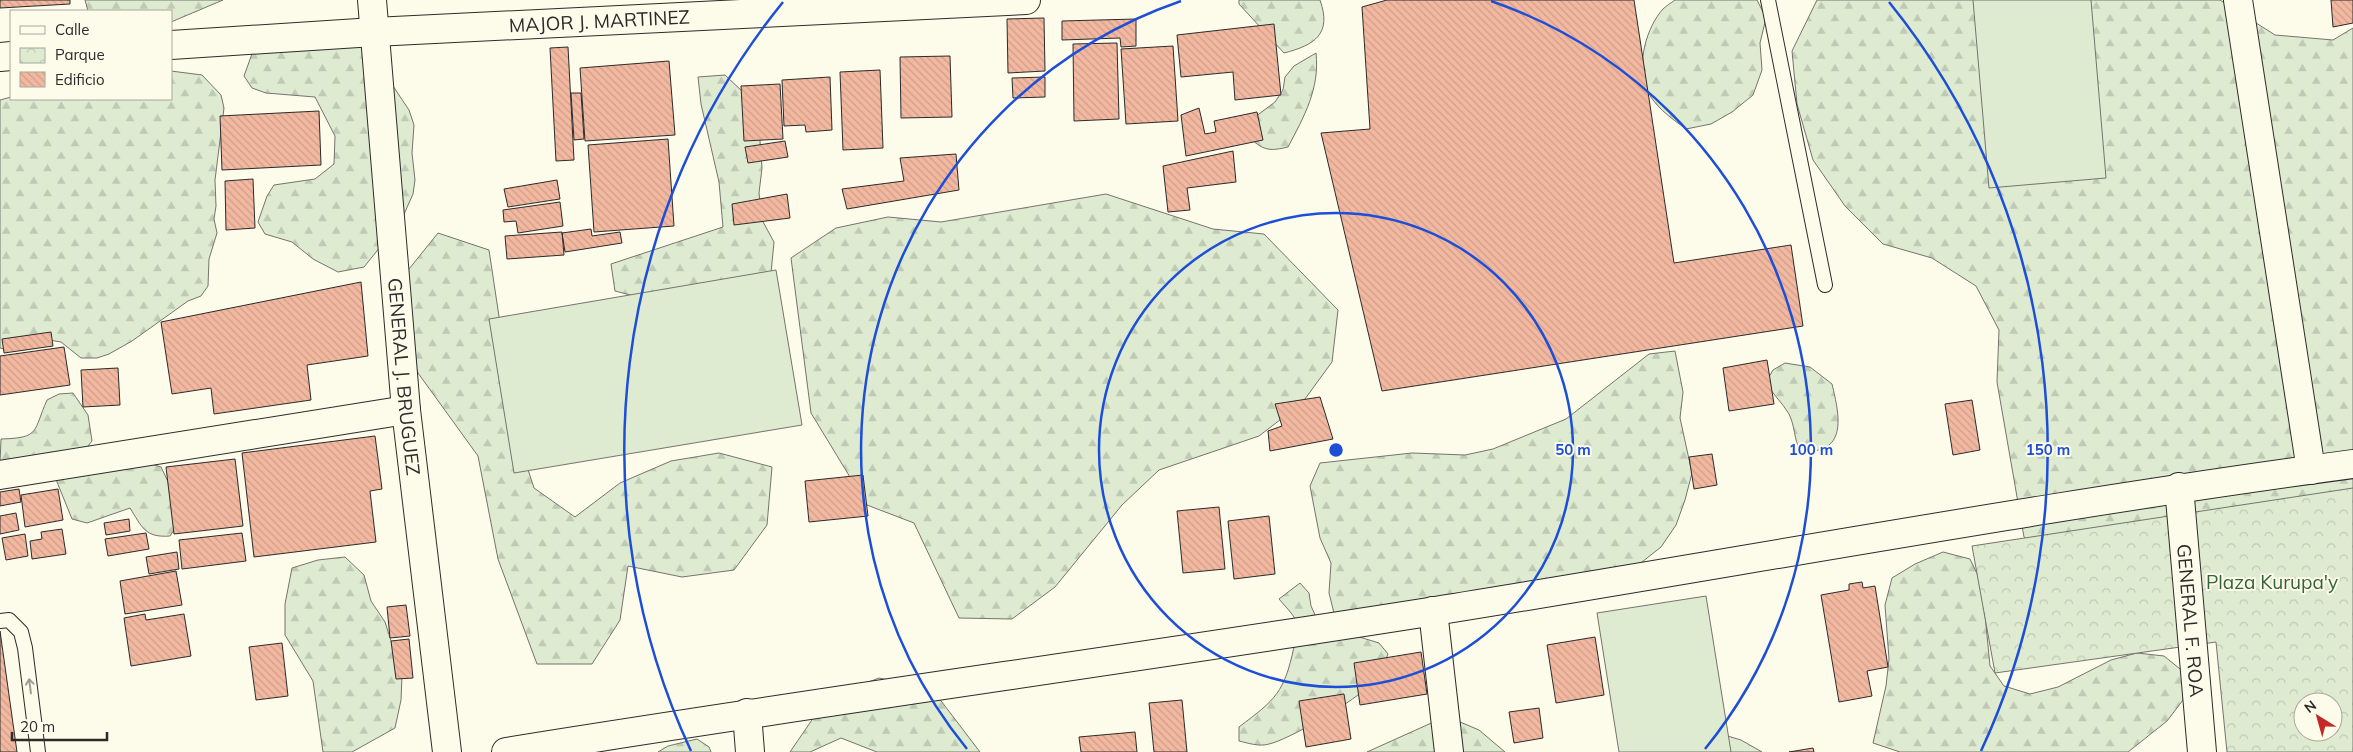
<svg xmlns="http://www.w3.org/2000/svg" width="2353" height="752" viewBox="0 0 2353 752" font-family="Mulish,sans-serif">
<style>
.forest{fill:url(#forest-firs);stroke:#74746e}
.park{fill:url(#park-crowns);stroke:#74746e;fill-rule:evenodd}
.garden{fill:#deebd1;stroke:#74746e}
.building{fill:url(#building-back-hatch);stroke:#2b2b2b}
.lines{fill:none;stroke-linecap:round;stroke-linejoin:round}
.lane-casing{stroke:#2b2b2b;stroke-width:16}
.street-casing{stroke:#2b2b2b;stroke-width:30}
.lane{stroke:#fdfbea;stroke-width:14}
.street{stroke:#fdfbea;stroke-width:28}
.oneway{stroke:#9e9d94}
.ring{fill:none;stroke:#1d4ed8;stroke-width:2.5}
.labels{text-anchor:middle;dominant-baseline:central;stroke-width:4;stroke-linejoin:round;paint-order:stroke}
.street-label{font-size:19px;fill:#2b2b2b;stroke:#fdfbea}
.park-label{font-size:19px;fill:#34623c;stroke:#fdfbea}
.centre{fill:#1d4ed8;stroke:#fdfbea;stroke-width:2.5}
.ring-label{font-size:15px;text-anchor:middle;font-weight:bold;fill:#1d4ed8;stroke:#fdfbea;stroke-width:4;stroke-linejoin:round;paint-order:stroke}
</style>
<defs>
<pattern id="forest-firs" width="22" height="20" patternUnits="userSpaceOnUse" patternTransform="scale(1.25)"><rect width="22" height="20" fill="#deebd1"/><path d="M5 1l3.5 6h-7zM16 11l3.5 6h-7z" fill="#bfcab4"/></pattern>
<pattern id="park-crowns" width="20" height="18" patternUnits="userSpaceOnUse" patternTransform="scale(1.25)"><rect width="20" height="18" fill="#deebd1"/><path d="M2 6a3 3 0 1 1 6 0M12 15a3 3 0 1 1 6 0" fill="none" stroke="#bfcab4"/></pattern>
<pattern id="building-back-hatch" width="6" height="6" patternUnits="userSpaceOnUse" patternTransform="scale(1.25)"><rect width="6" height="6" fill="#f2b8a0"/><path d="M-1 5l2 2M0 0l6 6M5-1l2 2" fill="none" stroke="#d09e8a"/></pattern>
</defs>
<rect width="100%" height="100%" fill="#fdfbea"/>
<path class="forest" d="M85 0H223L171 22V11H88Z
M1239 0H1320C1332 34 1315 45 1284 53L1239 4Z
M1675 0H1757L1766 18 1760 43 1762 70 1753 95 1732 112 1711 124 1686 129C1671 118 1652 105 1646 87 1637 63 1646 28 1663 9 1666 6 1671 3 1675 0Z
M1817 0H2220L2275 35 2333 40 2353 28V550L2067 566 2024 537 1997 382 1999 330 1976 286 1932 258 1883 244 1845 206 1813 160 1797 104 1792 51Z
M348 40 373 53 389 74 393 86 409 110 414 125 412 153 415 180 413 194 401 221 364 267 338 272 313 259 292 242 265 234 258 222 267 196 274 185 315 179 334 164 335 136 315 97 266 93 252 88 244 76 253 51Z
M1316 53C1320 88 1304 117 1288 147 1271 151 1264 151 1251 139L1255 117 1275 102 1283 90 1285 77 1294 66Z
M171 71 202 75 221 95 224 108 215 180 216 206 214 219 217 233 209 259 208 286 201 296 188 301 132 341 109 354 97 358H81L61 342 49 340 9 350 0 348V100L11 97V99H171Z
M725 75 744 93 758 114 762 168 759 193 762 220 774 242 769 294 665 304 615 291 611 264 723 227 719 182 701 104 698 77Z
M1106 194 1213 229 1264 234 1338 310 1332 362 1302 403 1259 436 1159 470 1122 505 1055 587 1012 619 959 618 914 523 867 505 811 413 791 258 836 228 888 217 941 222Z
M438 233 489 250 517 436 534 488 575 517 620 483 671 461 719 453 772 467 767 525 734 570 682 577 628 566 620 620 592 664H537L498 559 478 456 418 373 401 325 405 274Z
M1675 351 1683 392 1680 418 1692 473 1685 500 1676 525 1661 547 1618 581 1335 617 1329 593 1331 563 1320 538 1310 486 1320 463 1412 453 1465 455 1493 449 1566 419 1649 354Z
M1785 363 1810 367 1832 384C1840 417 1848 455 1800 451 1794 439 1795 426 1789 414 1782 402 1772 394 1766 382L1773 370Z
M73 393 88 415 92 441 84 451 0 463 1 439C41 438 33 431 47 400L59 394Z
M148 463 161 467 184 515 170 536C145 538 142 527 130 508L87 523 72 519 55 477Z
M1943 552 1970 559 1982 584 1990 666 2004 686 2030 694 2058 687 2111 660 2137 653 2164 656 2185 673 2183 700 2167 721 2128 752H1900L1873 743 1886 686 1889 659 1885 605 1892 578 1915 564Z
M345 557 364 575 371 601 385 622 402 675 401 700 395 728 352 752H323L313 681 285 635V604L292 568 318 560Z
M1300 583 1309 593 1311 606 1317 619 1327 627 1379 643 1388 654C1383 667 1375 680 1365 689 1351 703 1288 740 1269 744 1259 747 1248 743 1239 741V727C1276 699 1284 693 1294 647 1296 639 1300 628 1296 620 1292 613 1284 605 1279 599Z
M879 678 932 689 980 752H877L841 738 810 752H790L827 698Z
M1453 719 1479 730 1505 752H1367L1438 720Z
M1714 732 1741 740 1762 752H1691Z
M697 739 709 747 711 752H658L668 746Z"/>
<path class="park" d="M2353 488V752H2227L2216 642 1995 673 1972 546ZM2303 702H2333V732H2303Z"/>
<path class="garden" d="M1973 0H2091L2106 178 1989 188Z
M776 270 802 425 514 473 489 319Z
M1706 596 1731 752H1619L1597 613Z"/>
<path class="building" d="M0 0H70V4L0 8Z
M1387 0H1634L1674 263 1791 245 1803 326 1382 391 1321 133 1370 129 1362 7Z
M2331 0H2353V23L2333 27Z
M1044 18 1045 71 1008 73 1007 19Z
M1136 19V46L1121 47 1120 38 1062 40V21Z
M1274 24 1281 95 1235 100 1233 72 1181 77 1177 35Z
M1117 43 1119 119 1074 121 1073 44Z
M1173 46 1178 121 1126 124 1121 49Z
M568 47 574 160 556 161 550 48Z
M950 56 952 117 901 118 900 57Z
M669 61 675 135 585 141 580 68Z
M880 70 883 148 843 150 840 72Z
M830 77 832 130 806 132 805 125 784 126 782 80Z
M1045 77V97L1013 98 1012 78Z
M780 84 783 139 744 141 741 86Z
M571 93H581L584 139 574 140Z
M1199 108 1205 134 1216 132 1214 121 1257 112 1263 140 1186 156 1181 115Z
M319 111 321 165 222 170 220 116Z
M668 139 674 226 594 232 588 145Z
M785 141 788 157 748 163 745 147Z
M1233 151 1236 182 1187 188 1190 210 1168 212 1163 166Z
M956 154 959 190 847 209 842 189 904 181 900 158Z
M253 179 255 228 226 230 225 181Z
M557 180 560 199 508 207 504 189Z
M787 194 790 218 734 225 732 204Z
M560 202 563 226 518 233 516 221 504 222 503 210Z
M591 229 592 236 620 232 622 243 565 252 562 233Z
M562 232 564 255 507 259 505 236Z
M361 282 368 356 307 365 311 400 214 414 211 388 172 394 161 322Z
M51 332 53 346 4 353 2 339Z
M64 347 70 385 0 395V356Z
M1767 360 1774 404 1729 411 1723 368Z
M118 368 120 405 83 407 81 370Z
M1320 397 1333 439 1270 451 1268 431 1282 426 1275 404Z
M1972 400 1980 450 1953 455 1945 404Z
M375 436 382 489 370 491 376 542 254 557 242 453Z
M1712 454 1717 485 1694 489 1689 457Z
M235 459 243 526 174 534 166 467Z
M863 475 868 516 809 522 805 481Z
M19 489 21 502 0 506V492Z
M58 489 63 520 25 527 21 495Z
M1219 507 1225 569 1183 573 1177 511Z
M16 513 19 530 0 534V516Z
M1269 516 1275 574 1234 579 1228 521Z
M129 519 130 531 106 535 104 523Z
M62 529 66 554 32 559 30 541 42 539 41 532Z
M146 533 149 549 108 556 105 539Z
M242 533 246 561 182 569 179 540Z
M25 534 28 556 6 560 2 538Z
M177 552 179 569 149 574 146 557Z
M176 571 182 605 125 614 120 581Z
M1862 582 1863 588 1875 586 1888 667 1867 671 1872 696 1839 702 1821 595 1849 590V584Z
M406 605 410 636 390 638 387 607Z
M145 614 146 620 184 614 191 656 131 666 124 618Z
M0 631 17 752H0Z
M1595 637 1604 695 1556 703 1547 645Z
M409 639 413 678 396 679 391 641Z
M282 643 288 696 256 700 249 647Z
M1421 652 1427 694 1360 705 1354 663Z
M1344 694 1351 739 1306 747 1299 701Z
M1182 700 1187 752H1154L1149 703Z
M1539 708 1543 738 1514 743 1509 712Z
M1135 732 1137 752H1081L1079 737Z
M1813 748 1814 752H1789Z"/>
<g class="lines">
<g class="lane-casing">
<path id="lane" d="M1768 0 1825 285
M0 621 9 620 21 632 25 648 38 752"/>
</g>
<g class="street-casing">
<g id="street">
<path id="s1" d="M372 0 406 410 447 752"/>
<path d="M2238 0 2311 470"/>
<path id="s2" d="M171 45 374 32 1026 0"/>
<path d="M0 57 11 56"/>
<path d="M0 475 406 410"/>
<path id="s3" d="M2179 487 2202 752"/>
<path d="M1433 611 1449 752"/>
<path d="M747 713 750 752"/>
<path d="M506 752C815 702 1125 660 1435 611 1741 562 2046 505 2353 464"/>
</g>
</g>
<use href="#lane" class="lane"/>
<use href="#street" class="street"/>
</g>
<defs><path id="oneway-shaft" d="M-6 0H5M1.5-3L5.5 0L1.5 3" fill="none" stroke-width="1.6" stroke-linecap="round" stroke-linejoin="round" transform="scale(1.25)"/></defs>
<use class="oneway" href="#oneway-shaft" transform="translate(30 686) rotate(-97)"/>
<g class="ring">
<circle cx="1336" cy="450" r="237"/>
<path d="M967 749A475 475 0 0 1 1181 1M1491 1A475 475 0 0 1 1705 749"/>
<path d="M691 751A712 712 0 0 1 783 2M1889 2A712 712 0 0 1 1981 751"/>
</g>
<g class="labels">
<g class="street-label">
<text stroke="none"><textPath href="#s2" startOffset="429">MAJOR J. MARTINEZ</textPath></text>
<text stroke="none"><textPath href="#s1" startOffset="378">GENERAL J. BRUGUEZ</textPath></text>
<text stroke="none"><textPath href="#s3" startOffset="134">GENERAL F. ROA</textPath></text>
</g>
<g class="park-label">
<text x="2272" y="582">Plaza Kurupa'y</text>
</g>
</g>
<circle cx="1336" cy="450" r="8" class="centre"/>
<g class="ring-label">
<text x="1573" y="455">50 m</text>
<text x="1811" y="455">100 m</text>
<text x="2048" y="455">150 m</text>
</g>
<rect x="10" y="10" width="162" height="90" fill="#fdfbea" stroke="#a9a89e"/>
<rect x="20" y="26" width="25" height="8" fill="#fdfbea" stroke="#a9a89e"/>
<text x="55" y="35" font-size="15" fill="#2b2b2b">Calle</text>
<rect x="20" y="48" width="25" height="15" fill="url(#park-crowns)" stroke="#a9a89e"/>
<text x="55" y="60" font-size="15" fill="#2b2b2b">Parque</text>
<rect x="20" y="72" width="25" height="15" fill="url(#building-back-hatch)" stroke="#a9a89e"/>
<text x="55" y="85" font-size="15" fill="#2b2b2b">Edificio</text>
<g transform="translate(2318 717) rotate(323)"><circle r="24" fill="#fdfbea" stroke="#a9a89e"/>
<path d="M0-4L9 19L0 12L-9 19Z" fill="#c62828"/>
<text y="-8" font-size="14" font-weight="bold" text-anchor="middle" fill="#2b2b2b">N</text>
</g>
<path d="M12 732v8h95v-8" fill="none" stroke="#2b2b2b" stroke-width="2.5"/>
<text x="20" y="732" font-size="15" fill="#2b2b2b" stroke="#fdfbea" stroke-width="4" paint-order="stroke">20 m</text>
</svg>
